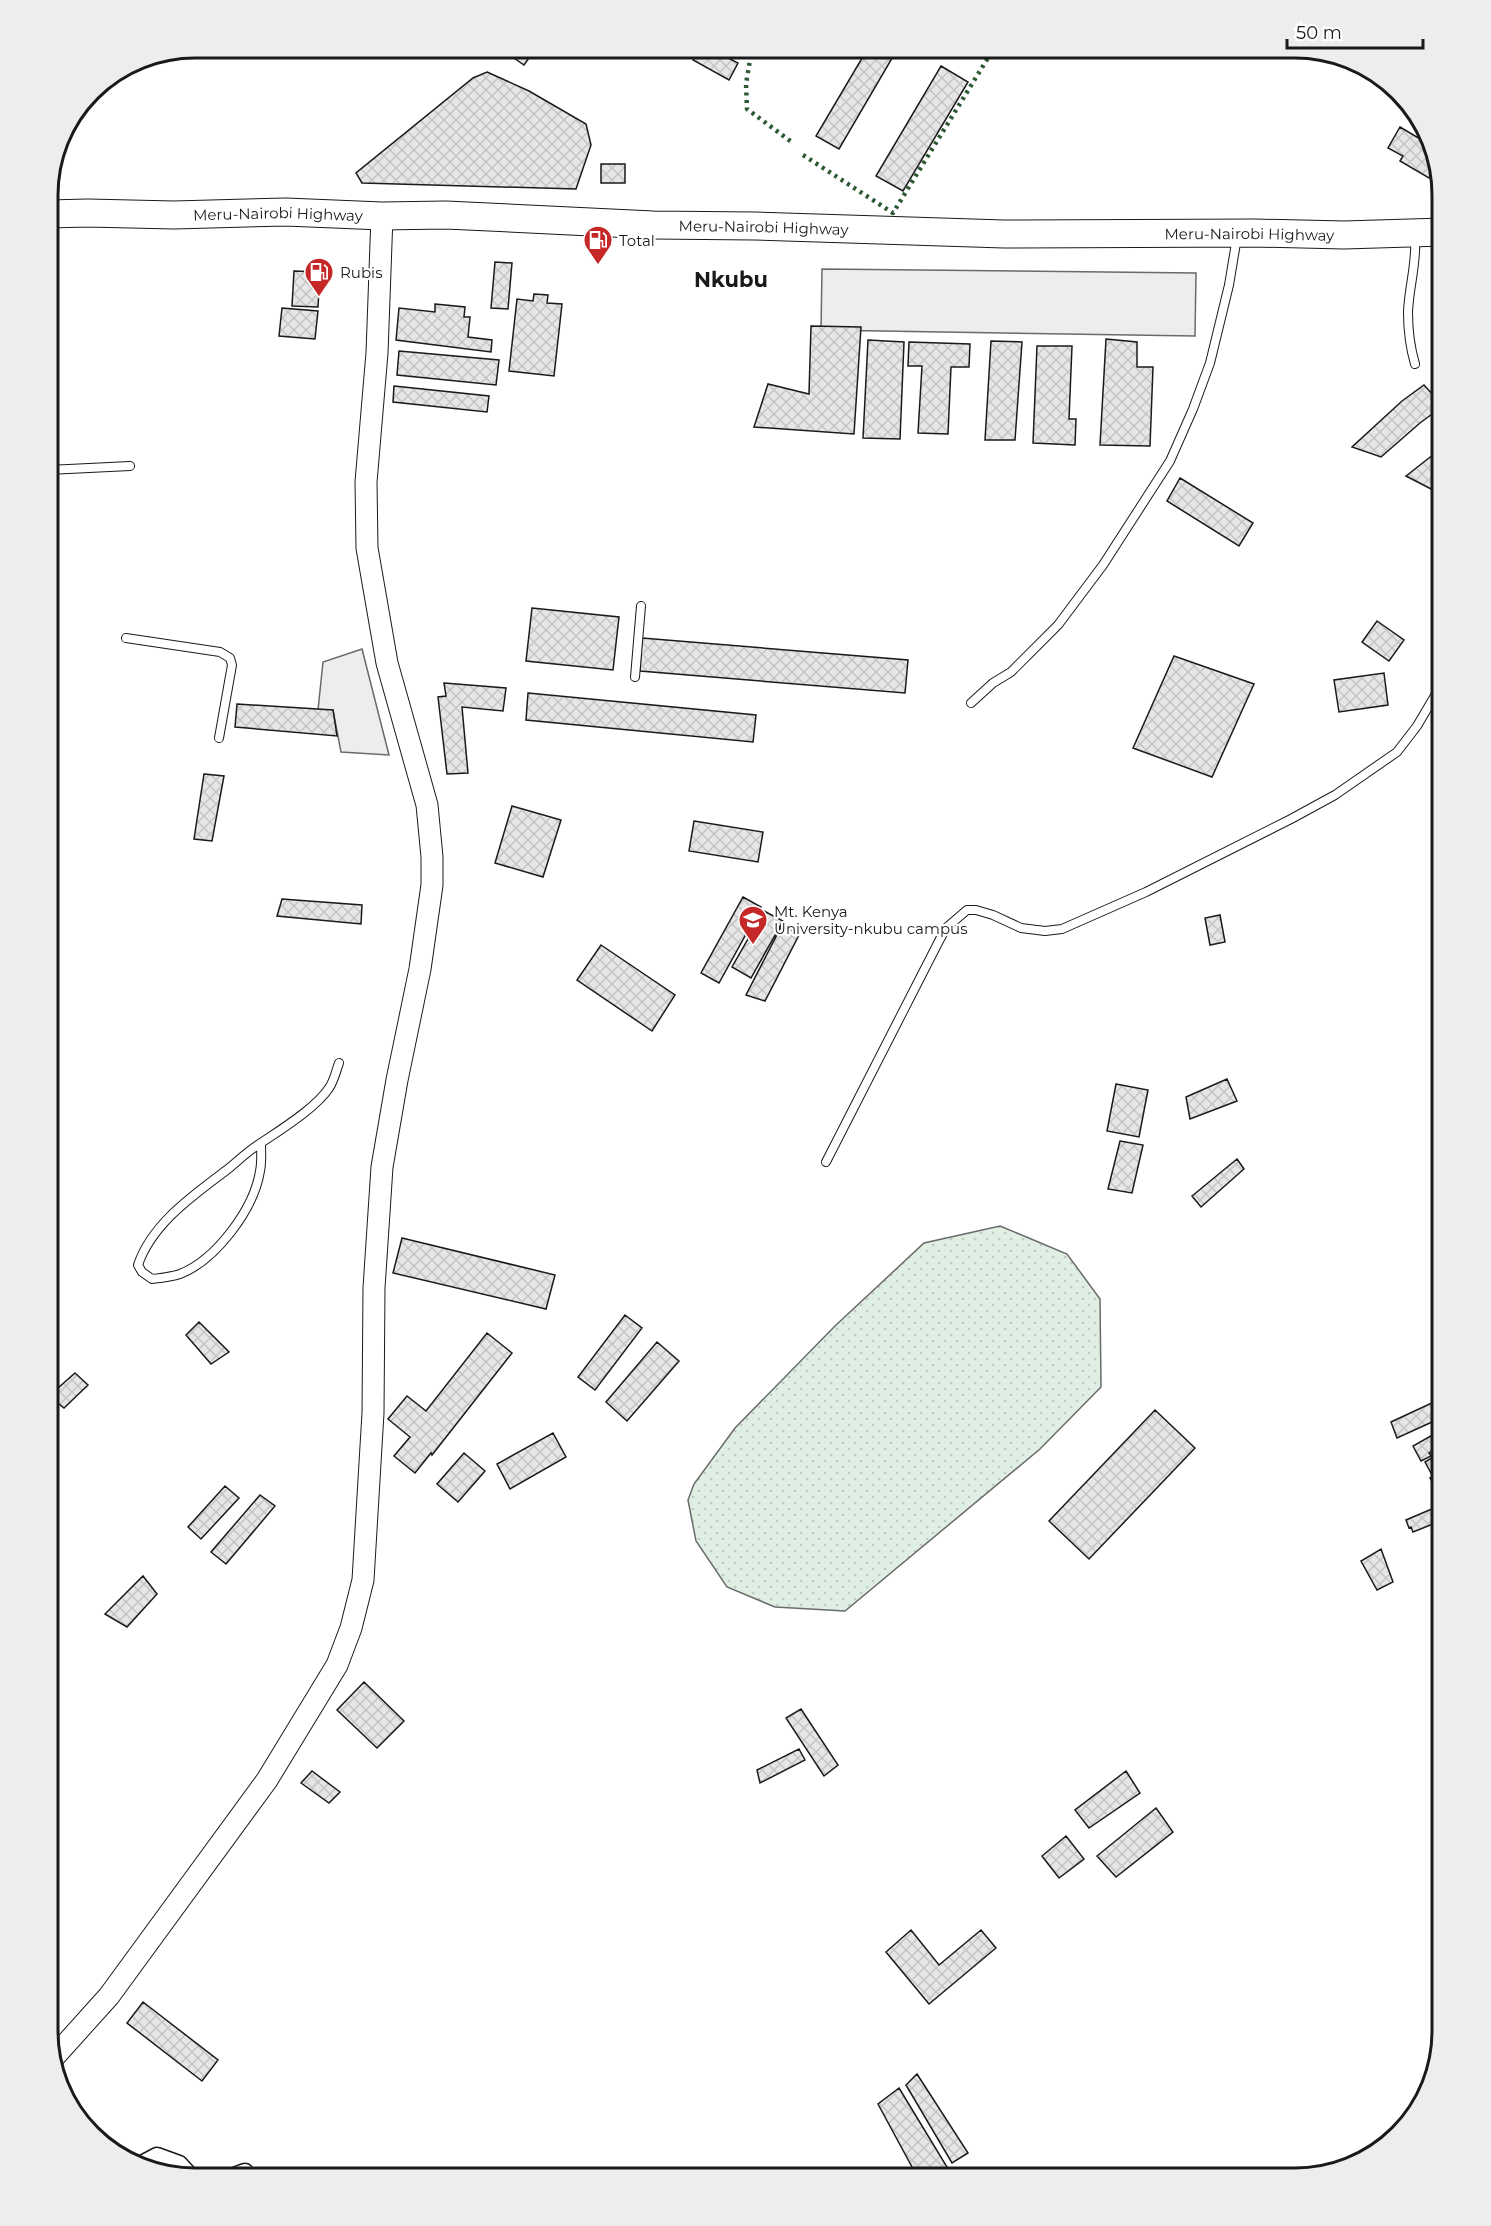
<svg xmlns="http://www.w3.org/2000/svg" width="1491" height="2226" viewBox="0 0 1491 2226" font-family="Montserrat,sans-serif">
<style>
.park{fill:url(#park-dots);stroke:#6a6a6a;stroke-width:1.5}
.parking{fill:#ededed;stroke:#6a6a6a;stroke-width:1.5}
.building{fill:url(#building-cross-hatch);stroke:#1a1a1a;stroke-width:1.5}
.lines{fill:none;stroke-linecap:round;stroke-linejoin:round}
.service-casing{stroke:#1a1a1a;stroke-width:10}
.minor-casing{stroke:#1a1a1a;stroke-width:19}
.tertiary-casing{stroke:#1a1a1a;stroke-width:23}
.trunk-casing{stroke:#1a1a1a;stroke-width:29}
.service{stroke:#fff;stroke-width:8}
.minor{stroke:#fff;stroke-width:16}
.tertiary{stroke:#fff;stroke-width:21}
.trunk{stroke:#fff;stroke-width:27}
.hedge{stroke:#2b5a34;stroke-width:4.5;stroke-dasharray:3 4.5;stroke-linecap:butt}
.labels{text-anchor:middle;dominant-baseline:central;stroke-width:4.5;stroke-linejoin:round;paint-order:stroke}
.street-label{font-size:15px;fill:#1a1a1a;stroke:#fff}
.poi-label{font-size:15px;fill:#1a1a1a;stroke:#fff;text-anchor:start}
.district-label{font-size:21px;font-weight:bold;fill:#1a1a1a;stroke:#fff}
.rim{fill:none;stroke:#1a1a1a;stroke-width:3}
</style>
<defs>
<pattern id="park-dots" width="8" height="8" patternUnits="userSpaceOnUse" patternTransform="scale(1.5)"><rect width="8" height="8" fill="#e0efe3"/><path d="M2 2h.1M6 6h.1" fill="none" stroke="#c0ccc2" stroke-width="1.8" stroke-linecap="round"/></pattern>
<pattern id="building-cross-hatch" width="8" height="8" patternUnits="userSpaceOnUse" patternTransform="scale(1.5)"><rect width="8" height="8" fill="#e6e6e6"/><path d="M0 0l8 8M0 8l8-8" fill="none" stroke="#c5c5c5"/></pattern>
</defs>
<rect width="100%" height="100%" fill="#fff"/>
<path class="park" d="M1000 1226 1067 1254 1100 1299 1101 1387 1040 1449 845 1611 775 1607 727 1587 696 1541 688 1500 694 1484 735 1428 835 1326 924 1243Z"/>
<path class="parking" d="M822 269 1196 273 1195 336 821 330Z
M362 649 389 755 341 752 333 710H318L323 662Z"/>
<path class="building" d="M506 48H536L524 65 504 51Z
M699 48H709L738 63 729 80 693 60Z
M868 48H898L839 149 816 136Z
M941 66 968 82 903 191 876 176Z
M487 72 529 91 586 124 591 145 576 189 362 183 356 173 473 78Z
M1400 127 1420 139 1424 132 1426 133 1437 175 1432 172 1429 178 1400 161 1403 156 1388 148Z
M601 164H625V183H601Z
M495 262 512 263 508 309 491 308Z
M294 271 320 272 318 307 292 306Z
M534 294 548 295 547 303 562 304 554 376 509 371 517 299 533 301Z
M435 304 465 307 464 317H470L468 337 492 340 491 352 396 340 399 308 435 312Z
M282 308 318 311 315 339 279 336Z
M811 326 861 327 854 434 754 427 768 384 809 394Z
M1106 339 1137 342V367H1153L1150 446 1100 445Z
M868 340 904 342 900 439 863 438Z
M991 341 1022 342 1015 440H985Z
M909 342 970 344 969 367H951L948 434 918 433 922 366H908Z
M1037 346H1072L1069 419H1076L1075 445 1033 443Z
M399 351 499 360 496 385 397 375Z
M1424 385 1443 406 1420 423 1381 457 1352 447 1402 401Z
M394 386 489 396 487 412 393 402Z
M1443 447V487L1437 492 1406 476Z
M1180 478 1253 523 1239 546 1167 501Z
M532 608 619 617 613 670 526 661Z
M1377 621 1404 640 1389 661 1362 642Z
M642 638 908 660 905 693 640 671Z
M1174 656 1254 684 1212 777 1133 748Z
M1384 673 1388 705 1339 712 1334 680Z
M444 683 506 688 503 711 462 707 468 773 447 774 438 697 446 696Z
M528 693 756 715 753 742 526 720Z
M237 704 333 710 337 736 235 727Z
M204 774 224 776 212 841 194 839Z
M512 806 561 820 543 877 495 863Z
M694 821 763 832 758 862 689 851Z
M48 840H56L51 902H48Z
M743 897 761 907 719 983 701 973Z
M282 899 362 905 361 924 277 916Z
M764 911 783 921 751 978 732 967Z
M1220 915 1225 942 1210 945 1205 918Z
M782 925 799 935 765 1001 746 995Z
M601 945 675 995 652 1031 577 980Z
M1443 951V973L1433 958Z
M1227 1079 1237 1101 1190 1119 1186 1097Z
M1116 1084 1148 1090 1139 1137 1107 1131Z
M1120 1141 1143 1145 1132 1193 1108 1189Z
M1237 1159 1244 1169 1201 1207 1192 1196Z
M402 1238 555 1275 546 1309 393 1273Z
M625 1315 642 1328 595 1390 578 1377Z
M199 1322 229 1352 211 1364 186 1335Z
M487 1333 512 1353 432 1455 431 1453 415 1473 394 1456 410 1437 388 1419 407 1396 426 1411Z
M657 1342 679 1361 627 1421 606 1402Z
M75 1373 88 1385 64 1408 49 1396Z
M1436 1401 1443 1417 1397 1438 1391 1422Z
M1155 1410 1195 1448 1089 1559 1049 1521Z
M1443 1429V1445L1429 1453 1431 1456 1421 1461 1413 1446Z
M553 1433 566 1457 510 1489 497 1464Z
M1443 1451V1467L1432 1475 1425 1462Z
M464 1453 485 1471 458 1502 437 1484Z
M1443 1471V1487L1438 1491 1430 1478Z
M225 1486 239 1498 201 1539 188 1527Z
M260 1495 275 1506 226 1564 211 1552Z
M1441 1505 1443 1520 1413 1532 1411 1527 1409 1528 1406 1520Z
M1381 1549 1393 1582 1377 1590 1361 1561Z
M143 1576 157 1594 127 1627 105 1614Z
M364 1682 404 1721 377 1748 337 1710Z
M801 1709 838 1765 824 1776 786 1718Z
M799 1749 805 1760 760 1783 757 1770Z
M312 1771 340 1792 329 1803 301 1783Z
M1126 1771 1140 1793 1089 1828 1075 1810Z
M1156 1808 1173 1832 1116 1877 1097 1856Z
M1066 1836 1084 1859 1059 1878 1042 1856Z
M911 1930 939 1965 981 1930 996 1948 929 2004 886 1952Z
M143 2002 218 2060 202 2081 127 2023Z
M917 2074 968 2153 952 2163 906 2085Z
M899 2088 947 2167 933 2178H918L878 2104Z"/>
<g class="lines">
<g class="service-casing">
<path id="service" d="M1415 364C1410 347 1408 330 1408 312 1409 286 1417 263 1415 237
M48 470 130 466
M126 638 220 652 230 658 232 665 219 738
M635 677 641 606
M971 703 993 683 1011 672 1058 625 1103 565 1170 461 1193 409 1210 363 1229 285 1237 237
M261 1143C261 1152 262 1162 260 1171 254 1209 216 1260 180 1274 171 1277 161 1278 152 1279L142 1272 138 1265C152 1223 195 1194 228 1169 239 1160 249 1150 261 1143 280 1130 316 1108 329 1088 334 1081 336 1071 339 1063
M826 1162 940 939 946 928 967 910H976L993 915 1021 928 1045 931 1062 929 1146 892 1291 819 1335 795 1397 752 1417 726 1443 682"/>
</g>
<g class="minor-casing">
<path id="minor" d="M142 2164 157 2156 179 2164 192 2178
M229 2178 245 2172"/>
</g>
<g class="tertiary-casing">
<path id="tertiary" d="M55 2056 109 1996 267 1780 337 1665 351 1628 363 1580 373 1413 374 1288 382 1167 397 1080 420 969 432 885V857L427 805 387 663 367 548 366 482 377 353 382 216"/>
</g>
<g class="trunk-casing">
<g id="trunk">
<path id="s1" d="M48 214 88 213 174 215 286 212 382 216 446 215 653 225 755 226 1004 234 1255 233 1344 235 1443 232"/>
</g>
</g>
<use href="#service" class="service"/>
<use href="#minor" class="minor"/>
<use href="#tertiary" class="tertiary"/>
<use href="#trunk" class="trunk"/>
<path class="hedge" d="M752 48 746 84 747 109 793 143
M803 155 893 213 994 48"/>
</g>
<defs>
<g id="fuel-pin" transform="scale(1.5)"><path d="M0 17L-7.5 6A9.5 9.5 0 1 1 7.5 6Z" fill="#c62828" stroke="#fff"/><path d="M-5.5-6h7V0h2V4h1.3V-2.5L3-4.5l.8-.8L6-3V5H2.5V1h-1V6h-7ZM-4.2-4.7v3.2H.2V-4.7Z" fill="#fff"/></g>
<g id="university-pin" transform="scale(1.5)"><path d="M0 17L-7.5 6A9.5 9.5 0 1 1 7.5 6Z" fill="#c62828" stroke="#fff"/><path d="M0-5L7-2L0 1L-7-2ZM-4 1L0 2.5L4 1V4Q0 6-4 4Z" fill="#fff"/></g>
</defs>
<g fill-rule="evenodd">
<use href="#fuel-pin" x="598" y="240"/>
<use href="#fuel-pin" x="319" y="272"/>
<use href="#university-pin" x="753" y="920"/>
</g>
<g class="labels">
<g class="street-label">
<text stroke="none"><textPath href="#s1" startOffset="230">Meru-Nairobi Highway</textPath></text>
<text stroke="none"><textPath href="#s1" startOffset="716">Meru-Nairobi Highway</textPath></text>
<text stroke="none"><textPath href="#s1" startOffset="1202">Meru-Nairobi Highway</textPath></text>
</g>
<g class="poi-label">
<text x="619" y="240">Total</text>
<text x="340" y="272">Rubis</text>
<text x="774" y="911">Mt. Kenya<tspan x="774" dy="17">University-nkubu campus</tspan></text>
</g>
<g class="district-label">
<text x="731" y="279">Nkubu</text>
</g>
</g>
<path d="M0 0H1491V2226H0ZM195 58H1295A137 137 0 0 1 1432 195V2031A137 137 0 0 1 1295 2168H195A137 137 0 0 1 58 2031V195A137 137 0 0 1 195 58Z" fill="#ededed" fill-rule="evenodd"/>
<path class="rim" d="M195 58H1295A137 137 0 0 1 1432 195V2031A137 137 0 0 1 1295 2168H195A137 137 0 0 1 58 2031V195A137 137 0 0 1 195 58Z"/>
<path d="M1287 39v9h136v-9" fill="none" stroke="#1a1a1a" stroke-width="3"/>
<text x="1296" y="39" font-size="18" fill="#1a1a1a" stroke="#ffffff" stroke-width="4.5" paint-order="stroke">50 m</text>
</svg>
